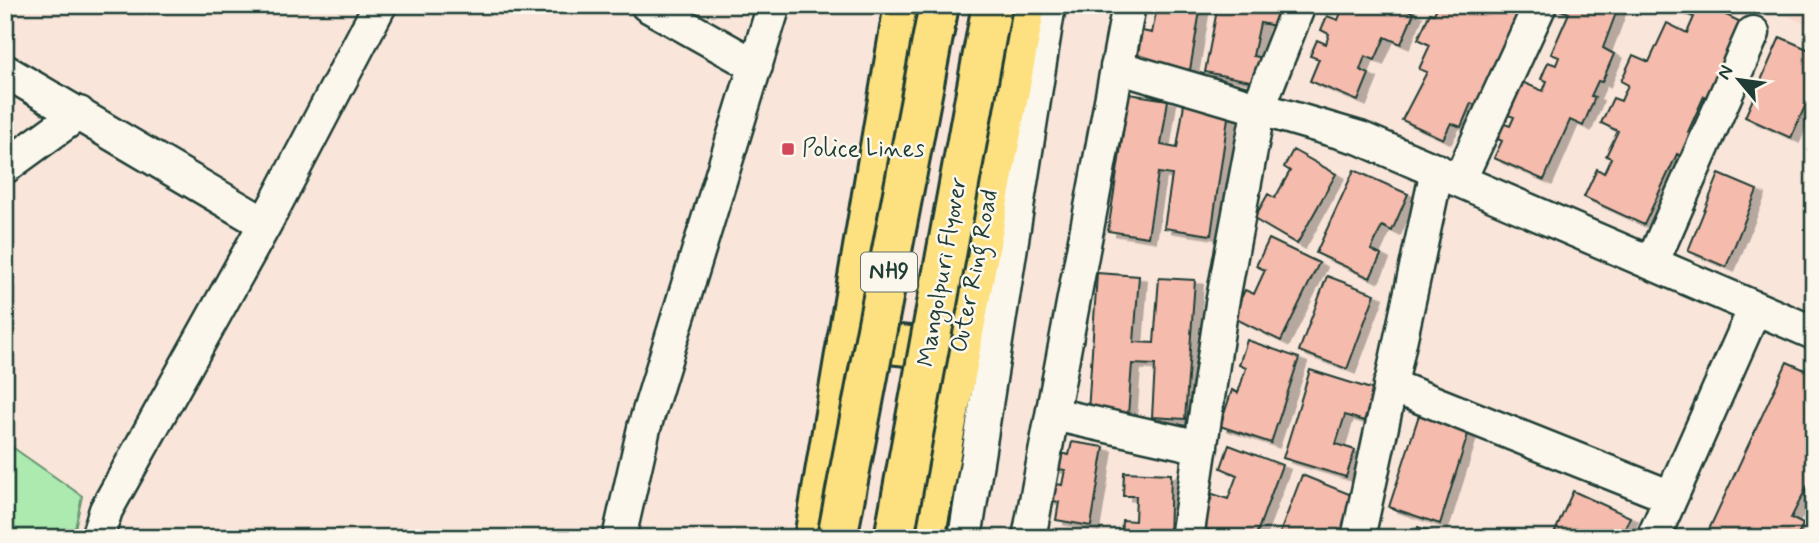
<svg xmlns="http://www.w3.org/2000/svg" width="1819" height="543" viewBox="0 0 1819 543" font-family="Mynerve,sans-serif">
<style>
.built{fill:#f8d8cc}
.green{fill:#aceab0;stroke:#669472;stroke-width:2}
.building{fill:#f5bbad;stroke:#1f3d34;stroke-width:2;filter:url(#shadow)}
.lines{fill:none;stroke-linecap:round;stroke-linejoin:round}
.street-casing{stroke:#1f3d34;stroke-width:37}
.primary-casing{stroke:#1f3d34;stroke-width:44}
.street{stroke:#fbf7ec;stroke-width:32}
.primary{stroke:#fde080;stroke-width:38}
.highway-bridge-casing{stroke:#1f3d34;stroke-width:44;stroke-linecap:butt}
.highway-bridge{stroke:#fde080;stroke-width:38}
.poi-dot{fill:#d1495b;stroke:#fbf7ec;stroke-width:2.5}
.labels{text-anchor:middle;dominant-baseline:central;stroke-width:5;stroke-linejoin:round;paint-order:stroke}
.shield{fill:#fbf7ec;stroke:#61756b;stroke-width:2}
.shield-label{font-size:23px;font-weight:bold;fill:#1f3d34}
.poi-label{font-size:24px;fill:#1f3d34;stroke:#fbf7ec;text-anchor:start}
.street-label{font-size:24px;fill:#1f3d34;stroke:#fbf7ec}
</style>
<defs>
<filter id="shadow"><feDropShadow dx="8" dy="4.5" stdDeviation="0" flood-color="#0004"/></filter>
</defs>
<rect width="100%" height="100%" fill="#f9e5d9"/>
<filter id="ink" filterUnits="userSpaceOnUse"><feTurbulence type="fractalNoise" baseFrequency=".0143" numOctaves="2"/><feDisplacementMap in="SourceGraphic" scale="14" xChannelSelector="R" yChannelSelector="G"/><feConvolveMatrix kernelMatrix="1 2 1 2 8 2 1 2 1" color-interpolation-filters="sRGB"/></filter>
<g filter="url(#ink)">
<path class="built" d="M1764 5H1814V28Z"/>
<path class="green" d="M5 442 82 496 73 538H5Z"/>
<path class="building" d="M1201 5 1190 70 1137 61 1142 31 1152 33 1157 7 1147 6Z
M1218 5H1281L1276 26 1260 23 1253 56 1270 59 1265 84 1205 72Z
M1344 5 1361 8 1362 5H1408L1406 10 1414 13 1401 44 1385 37 1375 60 1365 56 1360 70 1369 74 1358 101 1310 81 1319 59 1310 56 1317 40 1326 44 1329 34 1321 30 1327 16 1338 20Z
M1438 5H1531L1484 109 1471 103 1461 127 1451 123 1443 139 1402 120 1427 72 1419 69 1430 45 1418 39 1430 13 1434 14Z
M1619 5 1603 48 1614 54 1602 82 1598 81 1591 96 1595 97 1583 126 1570 120 1544 180 1494 158 1502 141 1496 138 1502 123 1510 126 1514 117 1508 115 1522 82 1543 91 1547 81 1541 79 1548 62 1556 65 1559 57 1551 54 1569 13 1551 6Z
M1675 5H1705L1745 24 1710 99 1704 96 1688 132 1699 137 1688 160 1677 154 1644 225 1584 197 1597 169 1604 173 1611 158 1606 156 1618 131 1601 123 1613 98 1621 101 1628 85 1621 81 1633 55 1649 62 1667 23 1687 33 1694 17 1673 8Z
M1780 37 1814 52V86L1791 138 1745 117Z
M1129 94 1168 100 1161 145 1177 148 1184 104 1229 111 1211 235 1164 228 1172 175 1158 173 1148 237 1108 231Z
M1293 150 1336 174 1297 244 1254 219 1268 194 1275 198 1290 171 1284 167Z
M1354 170 1408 194 1392 231 1382 226 1371 250 1381 255 1370 278 1316 253Z
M1719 174 1757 190 1726 267 1688 251Z
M1269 239 1319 263 1281 341 1232 317 1245 290 1254 294 1265 270 1256 266Z
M1097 273 1139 276 1134 342 1154 343 1159 278 1195 280 1185 419 1152 417 1155 365 1132 364 1128 415 1088 413Z
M1327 276 1375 294 1347 369 1299 351Z
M1247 340 1299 358 1271 443 1220 426 1232 390 1238 393 1246 368 1239 365Z
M1787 362 1814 374V473L1791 518 1803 524 1797 538H1705Z
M1310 370 1374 390 1364 421 1345 415 1336 444 1355 450 1346 477 1283 458Z
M1419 415 1469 431 1440 524 1389 507Z
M1072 442 1104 447 1091 526 1056 520 1059 502 1048 500 1051 483 1062 485 1065 470 1053 468 1056 452 1069 455Z
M1229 445 1282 465 1255 538H1229L1201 527 1213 494 1228 499 1237 475 1221 468Z
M1124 472 1171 474 1169 538H1121L1122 520 1135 521 1136 496H1123Z
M1302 475 1359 498 1344 538H1278Z
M1573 491 1630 517 1621 538H1562L1554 534Z
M1418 527 1447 538H1414Z"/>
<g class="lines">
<g class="street-casing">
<path id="street" d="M647 5 756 66
M1117 67 1360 138 1814 333
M5 71 265 224 106 510 97 538
M5 167 79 113
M1460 179 1540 5
M265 224 380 5
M1652 263 1753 33
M1390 385 1671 497
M1053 414 1201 447
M619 538 644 428 774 5
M965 538 1049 5
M1029 538 1129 5
M1187 538 1222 304 1259 107 1299 5
M1358 538 1437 170
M1653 538 1755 308"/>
</g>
<g class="primary-casing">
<path id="primary" d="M847 340 960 351
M814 538 904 5
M925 538 1026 5"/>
</g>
<use href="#street" class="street"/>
<use href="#primary" class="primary"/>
<g class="highway-bridge-casing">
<path id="highway-bridge" d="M837 538 939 5
M894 538 992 5"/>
</g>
<use href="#highway-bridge" class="highway-bridge"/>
</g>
</g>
<rect class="poi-dot" x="781" y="142" width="14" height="14" rx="3.5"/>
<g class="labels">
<rect class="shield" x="861" y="252.5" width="56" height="39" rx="5"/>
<g class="shield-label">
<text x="889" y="272">NH9</text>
</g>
<g class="poi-label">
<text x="802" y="149">Police Lines</text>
</g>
<g class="street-label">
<text transform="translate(975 271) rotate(-79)">Outer Ring Road</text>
<text transform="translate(943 272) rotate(-80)">Mangolpuri Flyover</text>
</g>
</g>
<rect width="1819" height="543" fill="none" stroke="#fbf7ec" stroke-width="28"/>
<rect x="14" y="14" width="1791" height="515" fill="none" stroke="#1f3d34" stroke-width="2.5" filter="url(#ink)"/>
<g transform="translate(1739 80) rotate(299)" stroke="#fbf7ec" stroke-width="5" paint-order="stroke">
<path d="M0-5L12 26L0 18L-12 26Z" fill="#1f3d34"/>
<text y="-10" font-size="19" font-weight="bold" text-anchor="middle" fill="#1f3d34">N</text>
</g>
</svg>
